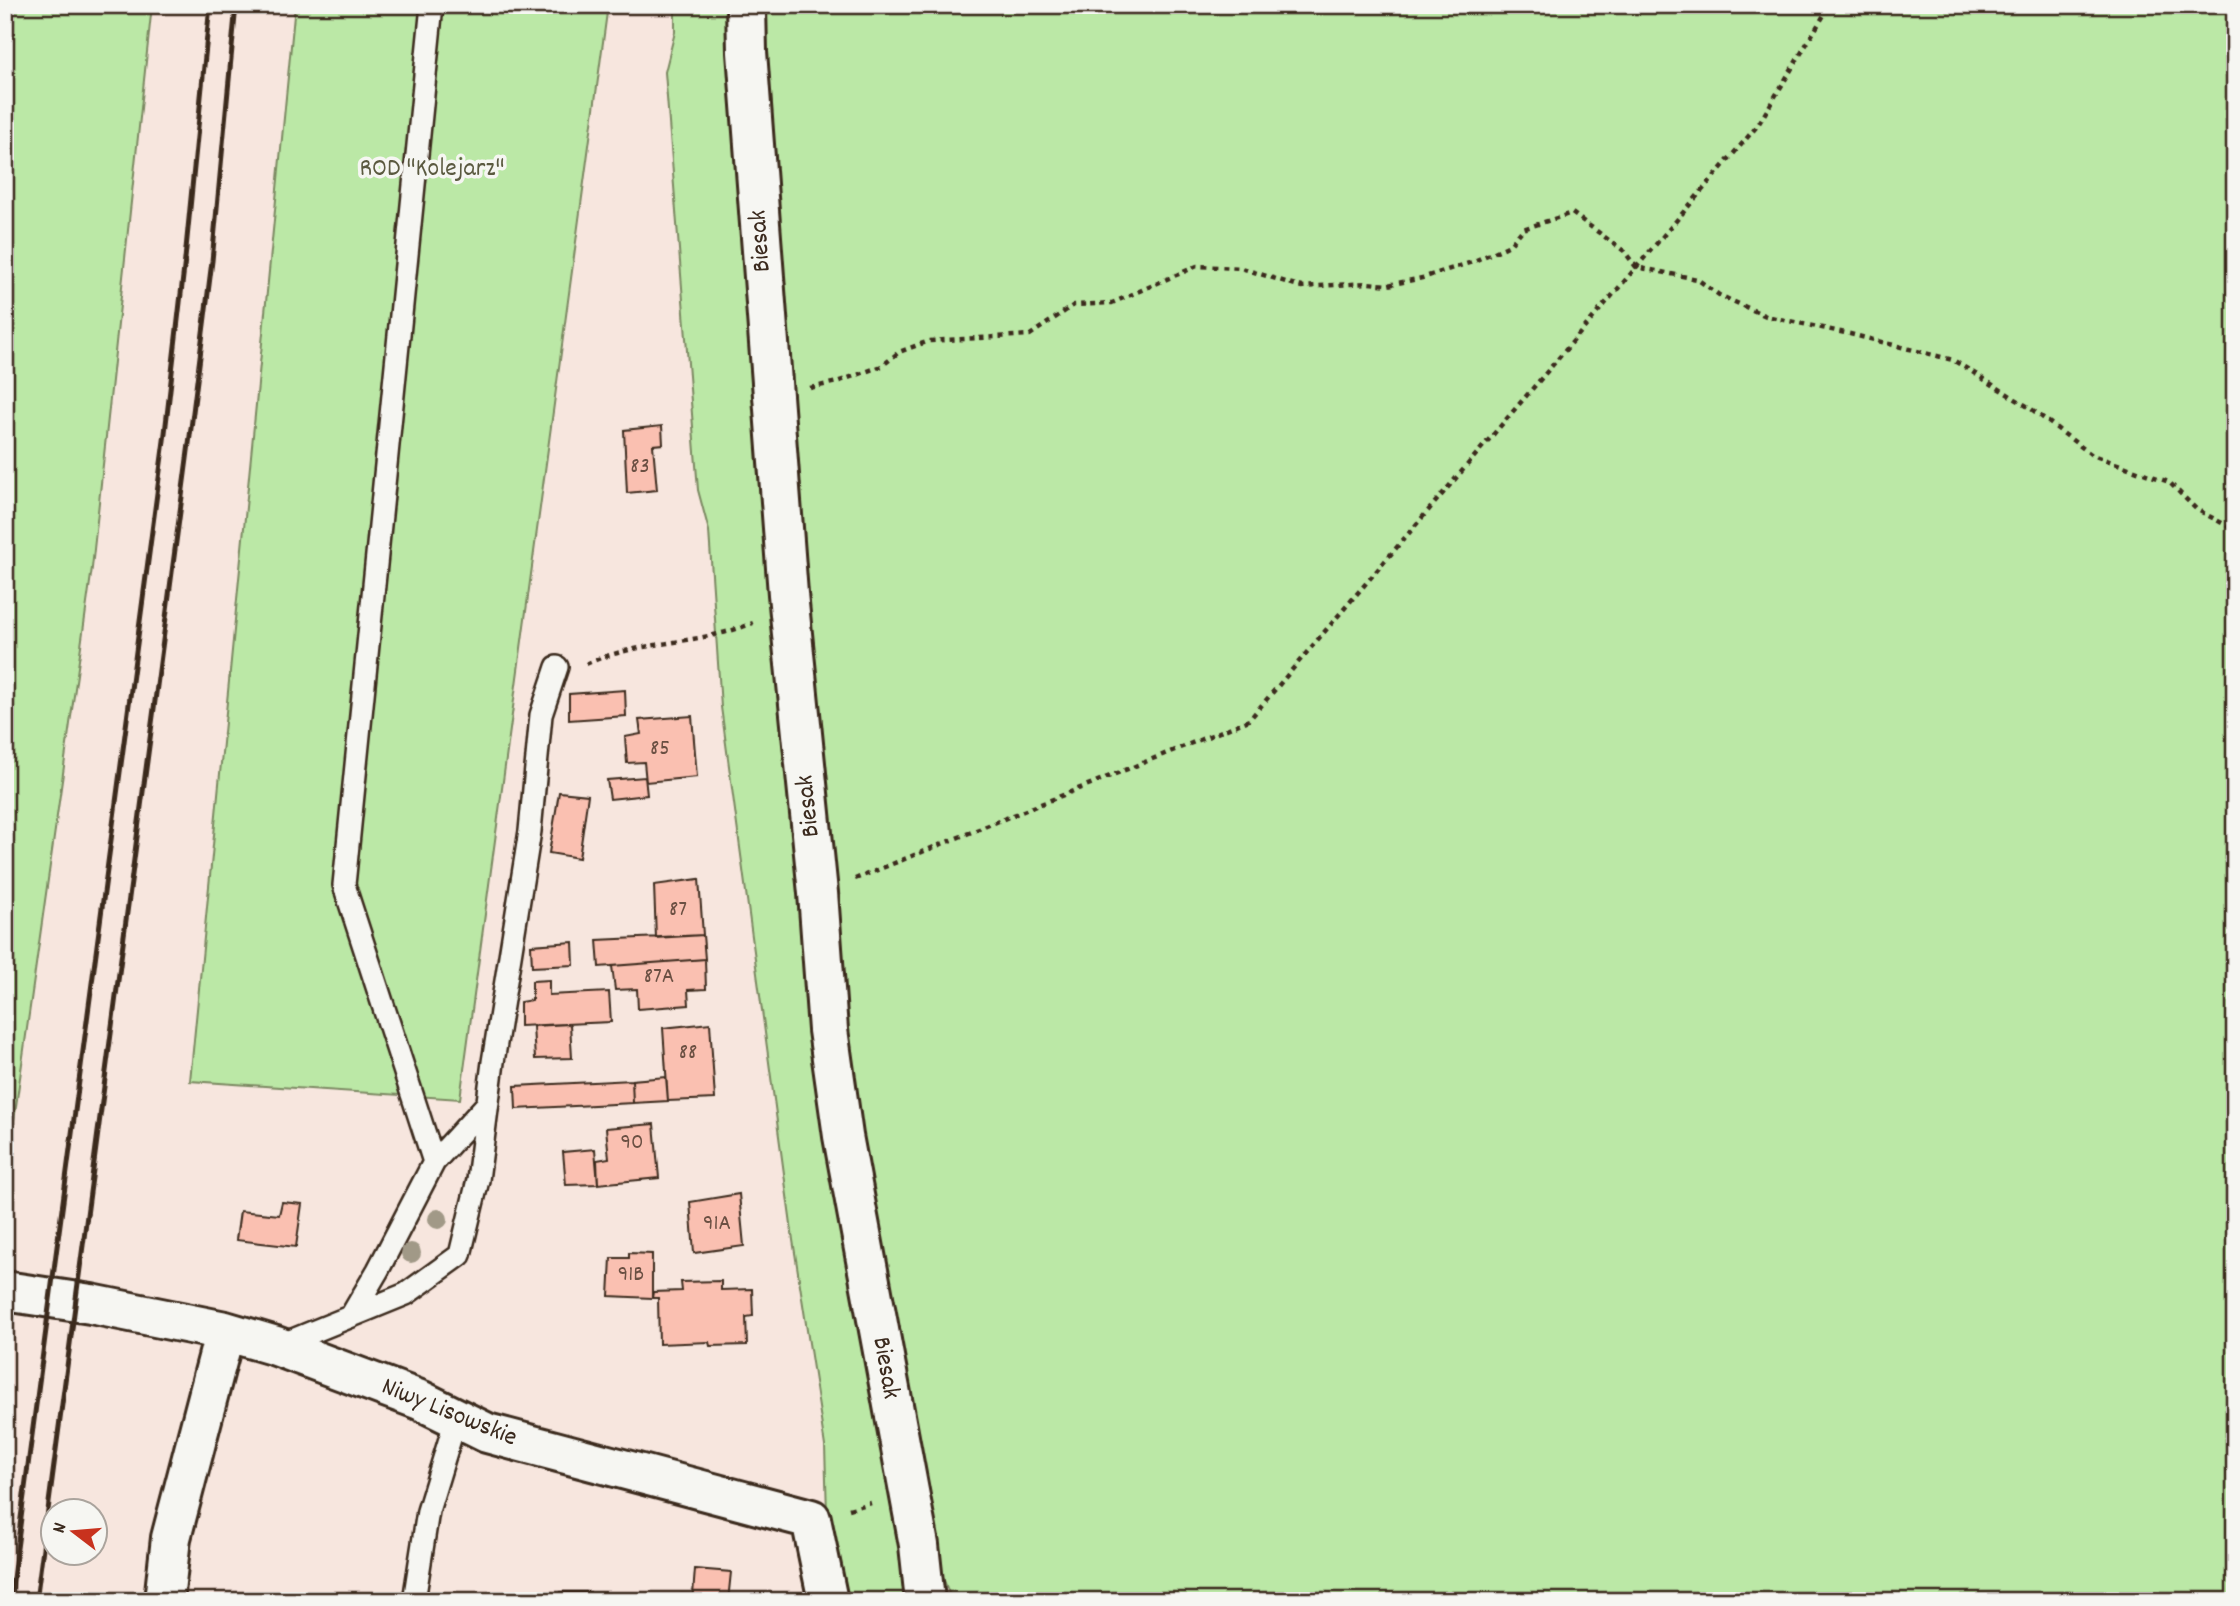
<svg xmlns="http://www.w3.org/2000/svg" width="2240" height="1606" viewBox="0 0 2240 1606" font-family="Dekko,sans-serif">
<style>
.green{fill:#bbe8a6;stroke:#7b8962;stroke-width:2}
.building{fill:#fac0b1;stroke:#3b2a1e;stroke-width:2}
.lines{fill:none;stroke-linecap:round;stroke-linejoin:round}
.lane-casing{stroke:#3b2a1e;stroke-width:26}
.street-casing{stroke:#3b2a1e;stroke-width:44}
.path{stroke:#3b2a1e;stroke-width:4.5;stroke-dasharray:5 5;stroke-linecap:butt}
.lane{stroke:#f6f6f2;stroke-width:21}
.street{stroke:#f6f6f2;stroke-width:38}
.rail{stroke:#3b2a1e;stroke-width:5}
.tree{fill:#a19987}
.labels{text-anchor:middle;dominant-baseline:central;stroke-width:7;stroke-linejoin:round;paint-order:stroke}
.number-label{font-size:23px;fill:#6b5043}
.park-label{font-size:26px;fill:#5b5a40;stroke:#f6f6f2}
.street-label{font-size:26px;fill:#3b2a1e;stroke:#f6f6f2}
</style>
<rect width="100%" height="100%" fill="#f7e6de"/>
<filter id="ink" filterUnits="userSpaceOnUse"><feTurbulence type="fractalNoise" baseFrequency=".0143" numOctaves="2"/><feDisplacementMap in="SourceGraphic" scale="14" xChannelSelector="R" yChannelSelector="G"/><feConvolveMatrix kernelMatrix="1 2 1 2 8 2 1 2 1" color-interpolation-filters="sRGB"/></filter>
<g filter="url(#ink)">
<path class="green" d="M5 5H152L92 568 5 1184Z
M295 5H608L460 1099 190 1081Z
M675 5H733L826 1135 908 1601H841L827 1514 825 1446 793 1240 721 707 709 531 698 490 665 72 675 32Z
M759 5H2235V1601H952L935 1557 857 1126 831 888Z"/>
<path class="building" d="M662 426 663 444 653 445 657 490 627 493 624 430Z
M625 690 626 716 569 720V694Z
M692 716 697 777 646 782 644 762 627 763 625 737 641 734 639 720Z
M645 777 647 795 610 799 607 780Z
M559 792 588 795 579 858 549 853Z
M699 879 703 935 656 938 654 885Z
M703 935 705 959 599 967 597 940Z
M573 942 574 965 532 967 531 945Z
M705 959 706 989 688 990 689 1005 638 1009 637 989 615 990 612 966Z
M549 980V995L609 992 611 1022 520 1026V1002L532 1000V981Z
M710 1023 715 1099 668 1101 663 1028Z
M570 1024 572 1058 535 1059 533 1026Z
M666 1077 668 1101 633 1103 632 1080Z
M632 1080 633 1103 516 1109 515 1086Z
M654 1124 659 1178 598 1184 597 1160 609 1158 606 1128Z
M595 1149 598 1184 566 1185 563 1152Z
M739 1194 744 1246 694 1253 690 1202Z
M282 1202 302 1204 296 1247 236 1240 240 1211 279 1215Z
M629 1253 652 1254V1298L609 1296 611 1258H629Z
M721 1281V1290L752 1289 753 1316 746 1317 747 1345 710 1346 709 1342 659 1344 658 1298H652L653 1292 682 1291 681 1282Z
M695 1569 731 1572 728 1601H680L681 1594 693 1595Z
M560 1592H590L591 1601H561Z"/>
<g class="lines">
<g class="lane-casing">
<path id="lane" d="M432 5 344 885 434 1162
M351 1316 378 1270 434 1162 488 1103
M278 1346 406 1294 460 1255 478 1180 493 1062 530 831 541 715 557 667
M414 1601 428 1511 456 1419"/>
</g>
<g class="street-casing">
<path id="street" d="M746 5 747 52 788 594 818 893 828 1030 843 1136 919 1545 925 1601
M5 1291 91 1304 225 1331 276 1346 420 1400 487 1433 811 1519 828 1601
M164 1601 171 1538 225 1331"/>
</g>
<path class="path" d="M810 388 837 382 882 366 899 352 929 341 1030 335 1074 305 1112 303 1197 266 1241 268 1302 287 1368 283 1388 285 1422 278 1472 262 1510 245 1523 229 1572 213 1624 251 1636 267 1697 279 1719 295 1766 316 1850 334 1953 360 2030 408 2092 455 2169 482 2196 509 2235 530
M586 664C639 640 700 645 753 623
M855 879 1249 720 1758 125 1830 5
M849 1509 871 1503"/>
<use href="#lane" class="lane"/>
<use href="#street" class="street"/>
<path class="rail" d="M10 1601 165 433 185 259 210 5
M36 1601 190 436 212 261 236 5"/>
</g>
<g class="tree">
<circle cx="438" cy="1219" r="10"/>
<circle cx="411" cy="1253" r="10"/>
</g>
</g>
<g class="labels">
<g class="number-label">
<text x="640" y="467">83</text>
<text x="660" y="749">85</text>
<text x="678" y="910">87</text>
<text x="659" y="977">87A</text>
<text x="688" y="1053">88</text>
<text x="632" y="1143">90</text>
<text x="717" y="1224">91A</text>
<text x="631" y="1275">91B</text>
</g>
<g class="park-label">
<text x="432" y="169">ROD "Kolejarz"</text>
</g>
<g class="street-label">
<text transform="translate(761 241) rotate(-94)">Biesak</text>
<text transform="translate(809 806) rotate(-96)">Biesak</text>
<text transform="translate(885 1368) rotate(80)">Biesak</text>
<text transform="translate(449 1413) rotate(22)">Niwy Lisowskie</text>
</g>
</g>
<rect width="2240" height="1606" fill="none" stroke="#f6f6f2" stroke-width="28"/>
<rect x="14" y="14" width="2212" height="1578" fill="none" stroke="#3b2a1e" stroke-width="2.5" filter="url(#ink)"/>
<g transform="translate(74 1532) rotate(286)"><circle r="33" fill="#f6f6f2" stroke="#aba49d" stroke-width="2"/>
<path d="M0-5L12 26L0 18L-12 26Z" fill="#c8321e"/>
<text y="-10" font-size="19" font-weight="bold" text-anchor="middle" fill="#3b2a1e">N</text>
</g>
</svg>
